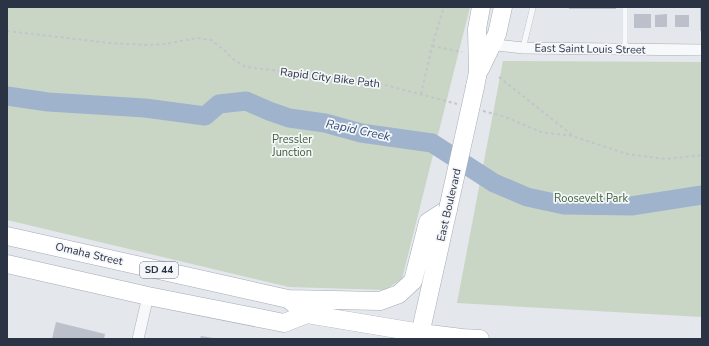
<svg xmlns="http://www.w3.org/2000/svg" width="709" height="346" viewBox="0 0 709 346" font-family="'Nunito Sans',sans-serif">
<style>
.green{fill:#c9d6c5}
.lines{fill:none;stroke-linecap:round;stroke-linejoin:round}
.river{stroke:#9fb4cc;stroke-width:19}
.building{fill:#bbc0ca}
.service-casing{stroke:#a9aeb7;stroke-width:6}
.minor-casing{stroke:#a9aeb7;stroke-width:12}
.primary-casing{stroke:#a3abb8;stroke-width:19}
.path{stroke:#c2c5cb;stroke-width:2;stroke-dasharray:3 3;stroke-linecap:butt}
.service{stroke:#f7f8fa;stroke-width:5.5}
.minor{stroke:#f7f8fa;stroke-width:11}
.primary{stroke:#fff;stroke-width:18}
.primary-bridge-casing{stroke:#a3abb8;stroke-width:19;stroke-linecap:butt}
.primary-bridge{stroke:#fff;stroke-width:18}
.labels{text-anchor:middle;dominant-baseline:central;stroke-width:3.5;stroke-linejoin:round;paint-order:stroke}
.shield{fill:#f4f6f9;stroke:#676e7b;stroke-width:1}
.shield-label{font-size:10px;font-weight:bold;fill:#2b3445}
.street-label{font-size:11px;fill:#2b3445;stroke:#f4f6f9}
.park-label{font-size:11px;fill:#3f6138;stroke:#f4f6f9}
.water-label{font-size:12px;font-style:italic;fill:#34527a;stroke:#f4f6f9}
</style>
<rect width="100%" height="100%" fill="#e4e7ec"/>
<path class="green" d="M7 7H470L402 279 385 290 289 287 7 220Z
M503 61 702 62V317L457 303Z"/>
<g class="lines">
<path class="river" d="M7 96 48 102 145 108 205 116 219 104 246 101 269 111 289 118 325 123 361 133 432 143 494 183 527 197 564 205 631 206 702 195"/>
</g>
<path class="building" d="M569 7H616V9H569Z
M700 7H702V31H700Z
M634 14H651V28H634Z
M667 14V27H655V15Z
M675 15H689V27H675Z
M56 322 105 334 104 339H52Z
M201 336 213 338V339H200Z"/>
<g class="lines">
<g class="service-casing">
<path id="service" d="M523 48 533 7
M625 49V7"/>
</g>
<g class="minor-casing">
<path id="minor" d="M487 44 523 48 702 50
M138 339 148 296"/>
</g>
<g class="primary-casing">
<path id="primary" d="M480 69 497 34 503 7
M475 87 478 72 477 29 481 7
M7 236 288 299 307 314 421 333 462 338 480 339
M7 264 148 296 284 323 307 314
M288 299 380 301 399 294 413 281 428 222 448 209
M419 339 448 209"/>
</g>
<path class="path" d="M7 31 110 43 147 45 165 44 197 38 211 40 224 50 233 59 246 67 374 82 457 104
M432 46 462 52
M499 77 572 135
M421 94 432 46 444 7
M483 111 503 116 541 132 572 136 627 154 666 159 702 155"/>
<use href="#service" class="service"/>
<use href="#minor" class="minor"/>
<use href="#primary" class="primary"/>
<g class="primary-bridge-casing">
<path id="primary-bridge" d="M448 209 475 87"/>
</g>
<use href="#primary-bridge" class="primary-bridge"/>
</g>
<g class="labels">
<rect class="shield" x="140" y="262" width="38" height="16" rx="3"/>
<g class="shield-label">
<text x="159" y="270">SD 44</text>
</g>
<g class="street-label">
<text transform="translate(590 49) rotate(1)">East Saint Louis Street</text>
<text transform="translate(330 78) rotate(7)">Rapid City Bike Path</text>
<text transform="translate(449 205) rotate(-77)">East Boulevard</text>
<text transform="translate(89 254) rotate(13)">Omaha Street</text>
</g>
<g class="park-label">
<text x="292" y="139">Pressler<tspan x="292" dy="13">Junction</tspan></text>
<text x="591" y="198">Roosevelt Park</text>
</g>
<g class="water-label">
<text transform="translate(358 130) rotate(12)">Rapid Creek</text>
</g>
</g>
<rect width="709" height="346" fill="none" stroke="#2b3445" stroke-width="16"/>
</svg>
